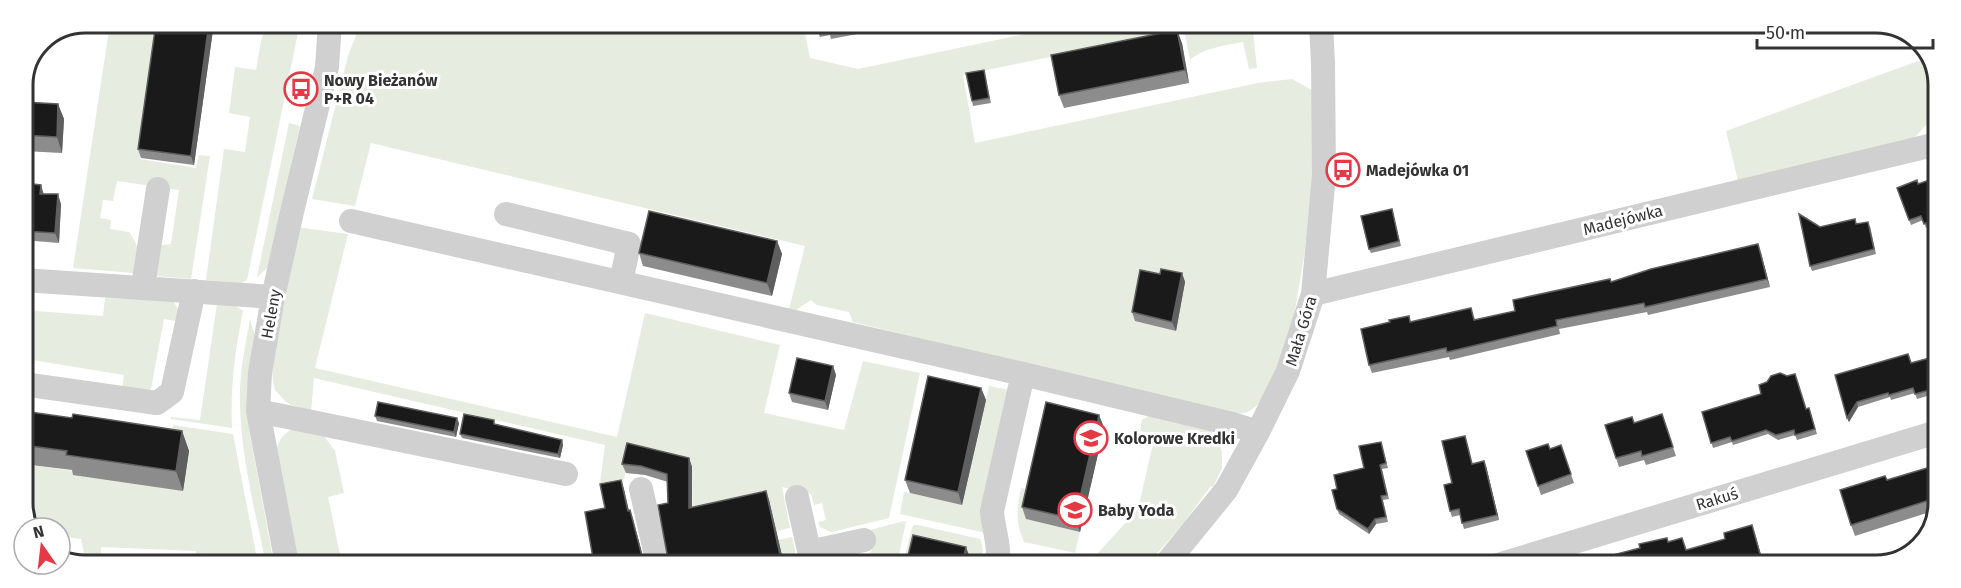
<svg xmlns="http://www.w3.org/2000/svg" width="1961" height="588" viewBox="0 0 1961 588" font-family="'Fira Sans',sans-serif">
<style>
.green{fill:#e6ecdf}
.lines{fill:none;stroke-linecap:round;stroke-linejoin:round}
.minor{stroke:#d0d0d0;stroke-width:24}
.wall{fill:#8c8c8c}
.shaded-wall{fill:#5f5f5f}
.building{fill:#1a1a1a;stroke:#5f5f5f;stroke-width:1.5}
.labels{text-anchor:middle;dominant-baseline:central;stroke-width:6;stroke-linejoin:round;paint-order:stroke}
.poi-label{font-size:16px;font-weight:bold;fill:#333;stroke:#fff;text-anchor:start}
.street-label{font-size:16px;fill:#333;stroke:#fff}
.rim{fill:none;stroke:#333;stroke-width:3}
</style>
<rect width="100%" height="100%" fill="#fff"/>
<path class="green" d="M110 23H158L140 159 196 168 199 155 210 156 191 279 156 276 158 249 162 245 171 244 179 190 117 181 113 201 103 200 100 218 111 220 110 229 129 232C140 247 141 256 133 273L73 268Z
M267 23H300L247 280 241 283 206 280 224 149 245 152 250 117 229 113 235 67 256 70 261 41Z
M361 23H803L810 58 858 69 1073 24H1252L1257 68 1249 69 1243 42C1226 45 1203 48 1190 60L1184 29 963 75 975 143 1258 83 1292 79 1312 90 1315 153 1304 257 1294 316 1276 372 1260 403 1248 412 1231 415 853 322 849 312 817 305 811 300 796 310 789 309 805 246 371 143 355 206 312 199 348 56Z
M1929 57 1938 81V112L1915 137 1738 181 1726 131Z
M289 123 300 126 270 260 267 268 257 277Z
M296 227 348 234 315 368 617 437 645 313 780 345 764 413 844 430 863 361 920 373 889 518 831 532 820 527 818 522 826 520 822 503 814 505 811 494 782 487 790 528 776 531 769 500 693 540 692 466 630 452 622 488 600 483 605 445 314 378 311 411 291 405 285 401 275 390 273 381 272 367 285 298Z
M105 298 173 301 182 315 181 322 164 319 151 389 141 393 122 390 124 375 32 360 27 376 23 375V310L103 316Z
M217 304 235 305 243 311C235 350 230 388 232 428L171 419V417L200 420Z
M250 319 255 336 248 399 249 429 274 564H266C255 511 241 457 240 403 239 375 245 347 250 319Z
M989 386 1009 390 986 533 900 514 904 492 962 504Z
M1151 414 1208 428 1218 440 1222 452V468L1213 487 1211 486 1183 524 1147 565H1112L1098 553 1138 509 1155 435 1140 431 1142 420Z
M173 425 233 434 258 564 196 563V551L101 547V563H86L81 539 60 536V528H31L23 507V464L74 471 170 448Z
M292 429 322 433 335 451 344 493 328 497 342 564H299L276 451C279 440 282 435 292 429Z
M1021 488 1033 490 1026 519 1080 532 1075 553 1024 542C1015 521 1017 511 1021 488Z
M904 521 906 522 897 564H872L870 553 873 548 870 530Z
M914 525H918L980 539C984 547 983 556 981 564H904L903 563 912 528Z
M792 537 798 564H784L778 540Z"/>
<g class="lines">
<path class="minor" d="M506 214 629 244 621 282
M351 221 1023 374 1232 424 1258 432
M23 280 273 297
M143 287 158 189
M1313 294 1933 145
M23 384 157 403 172 392 194 291
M258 411 566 474
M641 489 658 564
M797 497 812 564
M809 552 864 540
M287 564 258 411 260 373 273 297 292 212 327 67 330 23
M997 564C1001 546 993 530 992 511L1023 374
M1165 565 1226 490 1258 432 1288 371 1313 294 1324 175 1323 63 1321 24
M1498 565 1937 432"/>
</g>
<path class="wall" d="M156 23H210L213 30 194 165 141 158 138 149Z
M815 23 909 24 831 39 830 35 820 37Z
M1182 43 1189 83 1064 108 1059 95Z
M984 70 991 103 973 106 972 101Z
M23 102 58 104 64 119 62 153 23 151Z
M1938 177V224L1926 228 1923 220 1911 225 1897 188 1918 184Z
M23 183 44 194 61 204 59 243 23 240Z
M1392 209 1401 246 1371 253 1369 249Z
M1857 224 1870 226 1876 254 1812 271 1810 266 1820 227Z
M777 241 782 254 772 296 643 266 639 253Z
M1761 253 1770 287 1648 315 1647 312 1559 329 1560 334 1450 360 1449 357 1372 373 1369 365 1409 316 1411 322 1474 317 1475 320 1515 311 1611 282Z
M1182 273 1185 282 1176 331 1135 321 1132 312 1160 274Z
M1937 356V393L1917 399 1915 393 1891 400 1890 397 1858 407 1849 422 1835 375 1911 363Z
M833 366 836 375 828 410 792 402 789 393Z
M981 388 986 400 962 505 910 493 905 480Z
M1809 408 1817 434 1797 440 1795 435 1778 440 1768 434 1733 445 1732 442 1713 448 1702 412Z
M23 411 72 418 182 431 189 451 183 491 73 475 72 470 23 464Z
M1662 414 1676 456 1646 465 1644 460 1619 467 1605 425 1634 423Z
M1099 415 1104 428 1080 532 1026 519 1022 507Z
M375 416 459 423 456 437 377 421Z
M496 424 562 440 563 445 560 458 462 438 460 434Z
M1465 436 1472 463 1486 466 1499 520 1464 529 1460 515 1452 517 1450 511 1452 483Z
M1381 442 1388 468 1382 469 1389 499 1383 500 1388 522 1376 524 1369 534 1339 514 1337 509V489L1364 468Z
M1561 445 1574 483 1541 495 1526 451 1550 449Z
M689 458 692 467V507L769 500 784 564H665L668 559V482L645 475 626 473 622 464Z
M1937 465 1936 510 1855 536 1851 525 1887 480Z"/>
<path class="shaded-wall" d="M209 23 213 30 194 165 191 156Z
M1177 30 1182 43 1189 83 1185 70Z
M58 104 64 119 62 153 57 137Z
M41 185 44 195 40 194Z
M58 194 61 204 59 243 55 233Z
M777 241 782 254 772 296 767 283Z
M1758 244 1761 253 1770 287 1767 279Z
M1182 273 1185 282 1176 331 1172 322Z
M833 366 836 375 828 410 825 401Z
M981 388 986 400 962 505 958 492Z
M1857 402 1858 407 1849 422 1847 418Z
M1099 415 1104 428 1080 532 1075 519Z
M457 418 459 423 456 437 454 432Z
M182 431 189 451 183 491 176 471Z
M562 440 563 445 560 458 558 454Z
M689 458 692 467V516L689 508Z
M1484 461 1486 466 1499 520 1497 515Z
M621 480 624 489 631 520 628 511Z
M766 491 769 500 784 564H782Z
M630 510 633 519 645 564H644Z
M1375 519 1376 524 1369 534 1368 529Z
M1752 525 1755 534 1764 565H1763Z
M966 547 971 560 970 564H962Z"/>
<path class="building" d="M156 23H209L191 156 138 149Z
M1177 30 1185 70 1059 95 1051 55Z
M984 70 989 98 972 101 966 73Z
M23 102 58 104 57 137 23 135Z
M1938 177V218L1924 224 1921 216 1909 220 1897 188 1917 180 1918 184Z
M23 183 41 185 40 194H58L55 233 23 231Z
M1392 209 1399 241 1369 249 1361 216Z
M649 211 777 241 767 283 639 253Z
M1799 214 1820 227 1855 219 1856 224 1868 222 1874 249 1810 266Z
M1758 244 1767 279 1645 307 1644 303 1556 320 1557 326 1447 352 1446 348 1369 365 1361 329 1390 322 1389 320 1409 316 1410 322 1471 308 1474 320 1515 311 1513 300 1610 279 1611 282 1651 269Z
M1161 269 1182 273 1172 322 1132 312 1140 270 1160 274Z
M1908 354 1911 363 1937 356V378L1935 379 1937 388 1915 394 1913 388 1889 395 1888 393 1857 402 1847 418 1835 375Z
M797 358 833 366 825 401 789 393Z
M1780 373 1787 376 1795 374 1806 409 1809 408 1815 429 1795 435 1794 430 1776 435 1766 430 1732 441 1730 437 1711 443 1702 412 1761 394 1759 385 1767 382 1771 376Z
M928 376 981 388 958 492 905 480Z
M378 402 457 418 454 432 375 416Z
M1046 402 1099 415 1075 519 1022 507Z
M23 411 72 418 73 414 182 431 176 471 66 455 67 451 23 445Z
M464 414 494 420V424L562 440 558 454 460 434Z
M1662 414 1673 447 1642 456 1641 451 1616 458 1605 425 1632 417 1634 423Z
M1465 436 1472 464 1484 461 1497 515 1462 523 1459 509 1450 511 1444 485 1452 483 1442 441Z
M1381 442 1386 463 1380 465 1387 495 1381 496 1386 517 1375 519 1368 529 1337 509 1332 490 1337 489 1334 475 1364 468 1359 446Z
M627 443 689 458V508L766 491 782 564H665L668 559 658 505 668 503 667 474 641 466 622 464Z
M1548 444 1550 449 1561 445 1571 474 1538 486 1526 451Z
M1937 465 1936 498 1851 525 1840 490 1885 476 1887 480Z
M621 480 628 511 630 510 644 564H594L585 512 605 508 600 484Z
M1752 525 1763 565H1578V564L1640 548 1639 544 1667 538 1668 542 1682 538 1686 550 1725 539 1724 533Z
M913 535 966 547 962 564H906Z"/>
<defs>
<g id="bus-ring" transform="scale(1.725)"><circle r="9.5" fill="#fff" stroke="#e63946" stroke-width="1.5"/><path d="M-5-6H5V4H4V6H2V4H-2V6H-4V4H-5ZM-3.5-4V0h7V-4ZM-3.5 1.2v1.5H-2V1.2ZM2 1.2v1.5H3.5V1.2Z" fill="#e63946"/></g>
<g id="school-ring" transform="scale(1.725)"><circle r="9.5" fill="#fff" stroke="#e63946" stroke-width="1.5"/><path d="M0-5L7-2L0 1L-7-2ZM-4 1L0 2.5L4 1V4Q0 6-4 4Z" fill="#e63946"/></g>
</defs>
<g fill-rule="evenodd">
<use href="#bus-ring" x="301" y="89"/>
<use href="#bus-ring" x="1343" y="170"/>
<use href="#school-ring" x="1091" y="438"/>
<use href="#school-ring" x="1075" y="510"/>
</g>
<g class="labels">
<g class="poi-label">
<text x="324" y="80">Nowy Bieżanów<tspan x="324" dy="18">P+R 04</tspan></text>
<text x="1366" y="170">Madejówka 01</text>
<text x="1114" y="438">Kolorowe Kredki</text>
<text x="1098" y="510">Baby Yoda</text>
</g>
<g class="street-label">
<text transform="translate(1623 220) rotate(-14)">Madejówka</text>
<text transform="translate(271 314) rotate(-80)">Heleny</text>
<text transform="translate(1301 331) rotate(-73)">Mała Góra</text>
<text transform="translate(1717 499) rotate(-17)">Rakuś</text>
</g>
</g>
<path d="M0 0H1961V588H0ZM85 33H1876A52 52 0 0 1 1928 85V503A52 52 0 0 1 1876 555H85A52 52 0 0 1 33 503V85A52 52 0 0 1 85 33Z" fill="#fff" fill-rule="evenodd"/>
<path class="rim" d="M85 33H1876A52 52 0 0 1 1928 85V503A52 52 0 0 1 1876 555H85A52 52 0 0 1 33 503V85A52 52 0 0 1 85 33Z"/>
<g transform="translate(42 546) rotate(346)"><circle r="28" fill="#ffffff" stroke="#adadad" stroke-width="1.5"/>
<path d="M0-4.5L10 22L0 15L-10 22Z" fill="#e63946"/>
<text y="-9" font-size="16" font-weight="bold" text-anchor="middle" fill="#333333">N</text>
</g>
<path d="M1757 39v9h176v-9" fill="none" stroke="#333333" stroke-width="3"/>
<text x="1766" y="39" font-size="18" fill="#333333" stroke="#ffffff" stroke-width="4.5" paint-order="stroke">50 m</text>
</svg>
